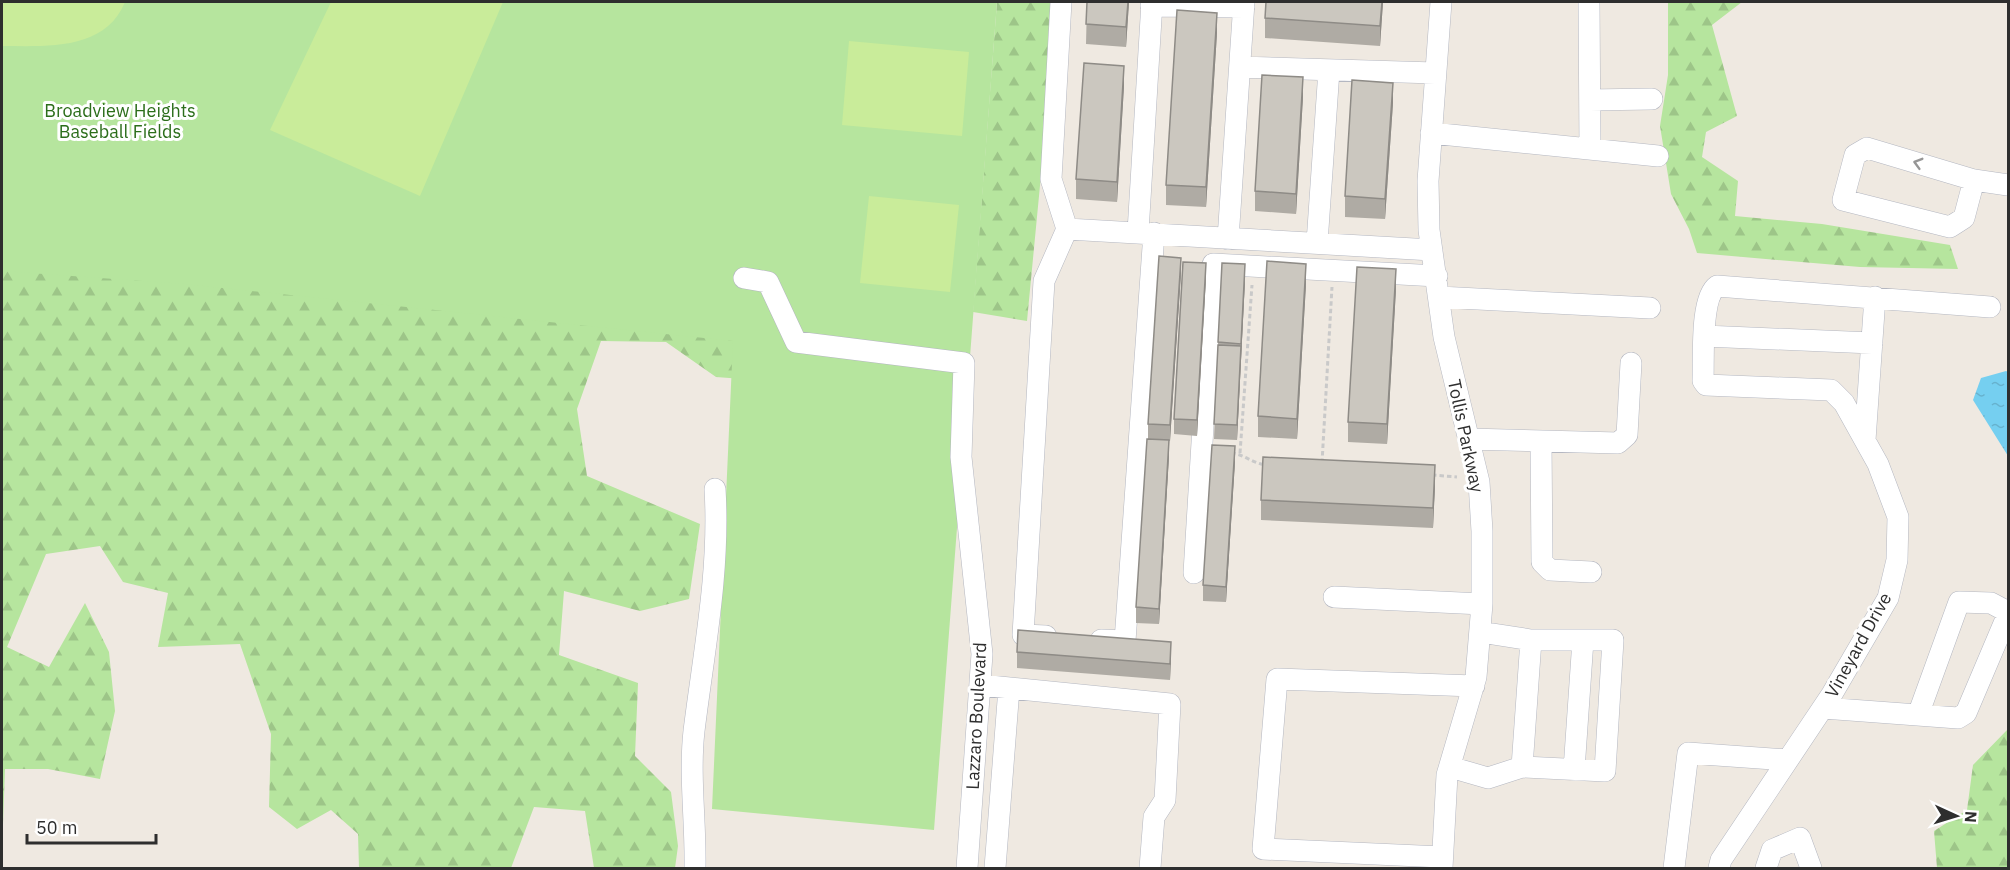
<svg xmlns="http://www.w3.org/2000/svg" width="2010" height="870" viewBox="0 0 2010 870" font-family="'IBM Plex Sans',sans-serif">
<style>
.forest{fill:url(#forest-firs)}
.park{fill:#b6e59e}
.pitch{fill:#c9ec9a}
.water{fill:url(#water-ripples)}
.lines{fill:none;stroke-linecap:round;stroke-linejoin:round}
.minor-casing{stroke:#b4b7c1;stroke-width:22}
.path{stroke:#c9c9c9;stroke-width:3;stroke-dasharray:4.5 3;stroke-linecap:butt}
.minor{stroke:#fff;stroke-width:21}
.wall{fill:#afaba4}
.shaded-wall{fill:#8e8b86}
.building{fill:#cbc7bf;stroke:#8e8b86;stroke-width:1.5}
.oneway{stroke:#969696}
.labels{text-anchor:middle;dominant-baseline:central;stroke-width:6;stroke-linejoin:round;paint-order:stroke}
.park-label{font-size:18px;fill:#2c6e1b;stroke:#fff}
.street-label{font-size:18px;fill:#2e2e2e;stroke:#fff}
</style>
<defs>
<pattern id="forest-firs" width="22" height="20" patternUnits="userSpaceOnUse" patternTransform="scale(1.5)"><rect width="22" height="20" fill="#b6e59e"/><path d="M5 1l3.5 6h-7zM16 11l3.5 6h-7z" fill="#9dc588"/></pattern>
<pattern id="water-ripples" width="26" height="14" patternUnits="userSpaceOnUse" patternTransform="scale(1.5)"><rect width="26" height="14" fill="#75cff0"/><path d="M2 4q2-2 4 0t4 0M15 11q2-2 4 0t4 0" fill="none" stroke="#66b2ce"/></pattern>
</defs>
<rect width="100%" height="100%" fill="#efe9e1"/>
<path class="forest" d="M997 2H1055L1049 92 1027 321 973 312Z
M1668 2H1742L1712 25 1737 116 1706 132 1702 157 1738 181 1735 216 1822 224 1950 245 1958 269 1860 267 1697 253 1689 229 1671 194 1660 126 1668 75Z
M2 249 729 289 756 380 716 377 666 342 601 341 577 409 587 476 700 524 689 599 640 611 564 591 559 655 638 683 635 756 671 792 678 846 675 868H594L585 811 534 807 511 868H359L358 834 331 810 297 829 269 807 271 734 240 644 158 647 168 593 123 582 100 546 46 554 7 647 49 667 85 603 109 652 115 711 100 779 48 769H5L2 852Z
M2008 729V868H1937L1934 831 1967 810 1973 765Z"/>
<path class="park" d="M2 2H997L934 830 712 809 733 341 184 284 2 271Z"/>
<path class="pitch" d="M2 2H125C105 51 47 46 2 46Z
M331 2H503L420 196 270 130Z
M849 41 969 52 962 136 842 125Z
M869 196 959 205 950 292 860 283Z"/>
<path class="water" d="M2006 371 2008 372V456L1973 400 1981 378Z"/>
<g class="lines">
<g class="minor-casing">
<path id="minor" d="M1441 2 1428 181 1429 230 1444 337 1479 482 1482 531V604L1476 677 1447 775 1442 868
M1589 2 1590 149
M1151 6 1244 7
M1240 67 1435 73
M1590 100 1652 99
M1431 133 1658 156
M1974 180 1964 218 1950 227 1843 200 1855 155 1867 148 1974 180 2008 185
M1067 229 1432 250
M1138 232 1152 2
M1228 239 1244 2
M1317 243 1329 70
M744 278 768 282 796 342 964 363 961 457 982 654 967 868
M1439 297 1650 308
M1704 336 1872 343
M1468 439 1618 443 1627 435 1631 363
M1865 440 1875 297
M1541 441 1542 562 1550 570 1591 572
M1194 573 1213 264 1437 276
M1334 597 1482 604
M1480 632 1531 640
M1046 636 1023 635 1044 281 1067 229 1051 179 1061 2
M1101 640 1125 641 1154 233
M980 685 1170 704 1165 800 1154 817 1150 868
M1823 708 1958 718 1966 713 2008 614
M1918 715 1959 602 1991 603 2008 612
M1450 767 1488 778 1522 767 1531 640H1613L1605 771 1522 767
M1574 770 1583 640
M1442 857 1263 849 1277 679 1474 686
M695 868C696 823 689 776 694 731 704 650 720 571 715 489
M995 868 1009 688
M1674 868 1688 753 1788 760
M1719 868 1721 860 1832 694 1888 598 1897 560 1898 517 1878 464 1844 403 1831 390 1706 385 1703 381C1704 359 1700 298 1717 286L1990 307
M1766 868 1772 850 1800 838 1811 868"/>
</g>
<path class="path" d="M1231 453C1244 454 1253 464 1267 465
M1240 453 1252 285
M1322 463 1332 287
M1432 475 1457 477"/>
<use href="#minor" class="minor"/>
</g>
<path class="wall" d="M1087 2H1129L1126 47 1086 44Z
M1383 2 1380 46 1265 38V18Z
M1217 33 1206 207 1166 205V185Z
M1124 86 1117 202 1076 199V179Z
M1303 97 1296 214 1255 211V191Z
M1393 103 1385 219 1345 217V196Z
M1181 273 1170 441H1169V456L1159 624 1136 623V607L1148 439V424Z
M1206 278 1197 436 1174 434V419Z
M1245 280 1237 440 1214 439 1218 342Z
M1306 284 1297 439 1258 437V416Z
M1396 289 1387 444 1348 442V422Z
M1235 462 1226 602 1203 601V585Z
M1435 485 1433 528 1261 520V500Z
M1017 652 1171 657 1170 680 1017 668Z"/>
<path class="shaded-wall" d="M1128 2H1129L1126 47V27Z
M1382 2H1383L1380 46V26Z
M1217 13V33L1206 207V187Z
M1124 66V86L1117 202V182Z
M1303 77V97L1296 214V194Z
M1393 83V103L1385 219V199Z
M1181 258V273L1170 441V425Z
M1206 263V278L1197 436V420Z
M1245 264V280L1237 440V425Z
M1306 264V284L1297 439V419Z
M1396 269V289L1387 444V424Z
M1169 440V456L1159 624V609Z
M1235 446V462L1226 602V587Z
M1435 465V485L1433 528V508Z
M1171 642V657L1170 680V664Z"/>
<path class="building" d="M1087 2H1128L1126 27 1086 24Z
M1266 2H1382L1380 26 1265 18Z
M1177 10 1217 13 1206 187 1166 185Z
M1084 63 1124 66 1117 182 1076 179Z
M1262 75 1303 77 1296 194 1255 191Z
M1352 80 1393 83 1385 199 1345 196Z
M1159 256 1181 258 1170 425 1148 424Z
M1267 261 1306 264 1297 419 1258 416Z
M1183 262 1206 263 1197 420 1174 419Z
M1222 263 1245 264 1241 344 1218 342Z
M1357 267 1396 269 1387 424 1348 422Z
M1218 345 1241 346 1237 425 1214 424Z
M1147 439 1169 440 1159 609 1136 607Z
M1212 445 1235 446 1226 587 1203 585Z
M1263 457 1435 465 1433 508 1261 500Z
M1018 630 1171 642 1170 664 1017 652Z"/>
<defs><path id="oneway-chevron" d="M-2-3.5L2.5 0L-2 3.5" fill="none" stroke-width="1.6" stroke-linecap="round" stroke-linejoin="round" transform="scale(1.5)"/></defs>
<use class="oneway" href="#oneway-chevron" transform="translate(1918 163) rotate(-164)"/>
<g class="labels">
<g class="park-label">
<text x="120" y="110">Broadview Heights<tspan x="120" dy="21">Baseball Fields</tspan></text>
</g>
<g class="street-label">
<text transform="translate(1466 436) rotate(78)">Tollis Parkway</text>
<text transform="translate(1858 645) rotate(-61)">Vineyard Drive</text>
<text transform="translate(976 716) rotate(-87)">Lazzaro Boulevard</text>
</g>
</g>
<rect width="2010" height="870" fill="none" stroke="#2e2e2e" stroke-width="6"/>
<g transform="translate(1956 816) rotate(94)" stroke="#ffffff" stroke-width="4.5" paint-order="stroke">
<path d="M0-4.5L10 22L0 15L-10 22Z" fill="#2e2e2e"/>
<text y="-9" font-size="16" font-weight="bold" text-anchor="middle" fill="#2e2e2e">N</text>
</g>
<path d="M27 834v9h129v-9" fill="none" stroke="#2e2e2e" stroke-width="3"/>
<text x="36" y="834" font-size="18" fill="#2e2e2e" stroke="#ffffff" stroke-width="4.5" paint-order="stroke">50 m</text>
</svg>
